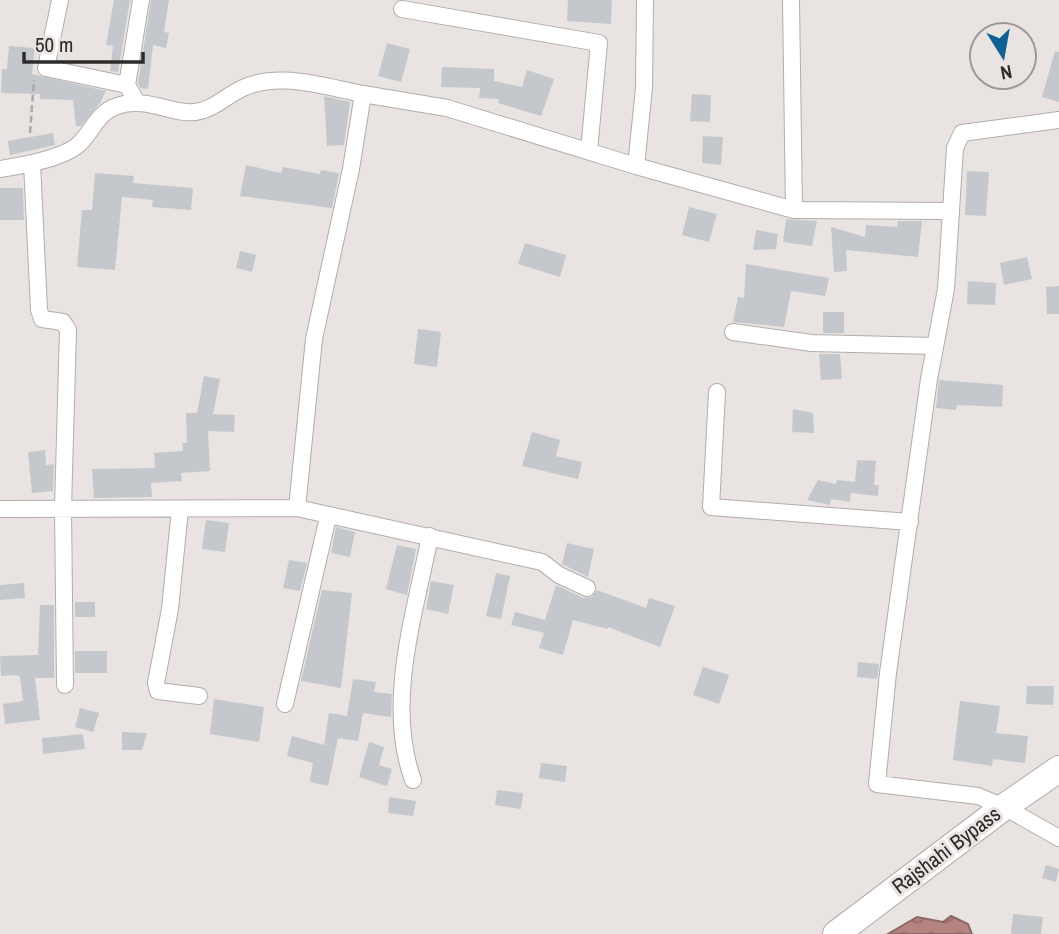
<svg xmlns="http://www.w3.org/2000/svg" width="1059" height="934" viewBox="0 0 1059 934" font-family="'Archivo Narrow',sans-serif">
<style>
.water{fill:url(#water-waves);stroke:#8c6966;stroke-width:2}
.building{fill:#c4c8cc}
.lines{fill:none;stroke-linecap:round;stroke-linejoin:round}
.minor-casing{stroke:#b3adac;stroke-width:18}
.trunk-casing{stroke:#b3adac;stroke-width:28}
.path{stroke:#aeaaa9;stroke-width:2.5;stroke-dasharray:7 3.5;stroke-linecap:butt}
.minor{stroke:#fff;stroke-width:16}
.trunk{stroke:#fff;stroke-width:26}
.labels{text-anchor:middle;dominant-baseline:central;stroke-width:6;stroke-linejoin:round;paint-order:stroke}
.street-label{font-size:21px;fill:#2d2b2b;stroke:#e9e3e2}
</style>
<defs>
<pattern id="water-waves" width="16" height="10" patternUnits="userSpaceOnUse" patternTransform="scale(1.75)"><rect width="16" height="10" fill="#b58480"/><path d="M0 5q4-4 8 0t8 0" fill="none" stroke="#946c69"/></pattern>
</defs>
<rect width="100%" height="100%" fill="#e9e3e2"/>
<path class="water" d="M951 916 968 924 972 934H888L917 917 943 922Z"/>
<path class="building" d="M114 0H130L118 72 110 71 113 46 106 45Z
M151 0H169L164 32 169 33 166 48 153 45 148 89 140 88 138 83Z
M568 0H612L611 24 567 21Z
M387 43 410 49 401 82 378 76Z
M9 46 35 48 32 74 106 91 100 103 81 126H76L73 100 40 99V94L1 93 2 69H7Z
M1055 51 1059 52V102L1042 97Z
M442 67 494 69V81L522 87 527 70 554 79 541 116 498 103 499 99 479 98 480 88 441 87Z
M692 94 711 95 710 122 690 121Z
M324 96 350 102 344 145 327 146Z
M53 133 55 145 10 155 8 141Z
M703 136 723 137 721 165 702 163Z
M246 165 281 173 283 167 320 174 321 170 339 173 332 208 240 196Z
M967 171 989 172 986 216 965 215Z
M95 173 134 176 133 183 193 188 191 210 152 207 153 200 122 197 115 270 77 267 82 210H92Z
M0 188H23L24 220H0Z
M689 207 717 214 709 242 682 235Z
M786 219 817 221 812 246 783 242Z
M898 221H922L918 257 846 250 847 271 834 272 831 227 865 237 866 225 897 227Z
M756 230 778 234 776 249 753 250Z
M525 243 566 255 560 277 518 264Z
M240 251 256 255 252 272 236 268Z
M1027 257 1032 279 1004 285 1000 263Z
M746 264 829 278 825 296 791 291 784 327 733 322 738 297 744 298Z
M968 281 996 283 995 305 967 304Z
M1059 286V314H1047L1046 287Z
M823 312H844V333H823Z
M418 329 441 332 437 367 414 364Z
M819 354H840L842 379 821 380Z
M204 376 220 379 213 414 235 415 234 432 208 431 210 471 181 473 182 481 151 483 152 497 94 498 92 469 155 468 154 453 183 451 182 443H187L186 413H197Z
M939 380 1003 385 1002 407 957 405 956 410 936 408Z
M793 409 813 413 814 433 792 432Z
M532 432 560 440 556 456 582 462 578 479 522 466Z
M45 450 46 465 54 464 53 491 32 493 28 452Z
M857 460 876 461 874 485H879L878 496 851 493 850 502 831 499 830 505 807 500 818 480 836 484 837 480 855 482Z
M206 520 229 523 225 552 202 549Z
M336 527 355 532 350 557 331 553Z
M567 543 594 549 588 577 562 564Z
M397 545 416 549 407 595 386 589Z
M289 560 307 563 300 591 283 588Z
M496 573 510 576 501 619 486 616Z
M431 581 454 585 448 614 426 609Z
M24 583 25 598 0 600V585Z
M556 585 583 598 592 597 597 590 646 608 649 598 675 606 660 647 608 627V629L573 620 563 655 539 648 544 633 511 625 515 612 545 620Z
M322 590 352 593 341 688 301 681Z
M75 602H95V617H75Z
M40 605H54V678H35L40 720 5 724 3 704 23 701 20 677 18 675 1 676 0 656 38 655Z
M75 651H107V673H75Z
M858 662 879 664 877 679 857 677Z
M703 667 729 675 719 704 693 695Z
M353 679 376 682 374 692 392 694 391 717 363 713 358 741 338 738 328 786 310 782 313 763 287 756 292 736 324 745 329 713 347 716Z
M1027 686H1054L1053 705 1026 704Z
M214 699 264 707 259 742 210 734Z
M960 701 1000 706 996 733 1028 736 1025 763 993 759 992 766 953 760Z
M80 708 99 713 93 732 75 727Z
M122 732 147 733 142 750H122Z
M83 734 85 749 43 754 42 738Z
M369 742 384 747 379 765 392 769 387 786 359 777Z
M541 763 567 766 565 782 539 778Z
M497 790 523 793 521 809 495 805Z
M389 797 416 801 413 816 388 813Z
M1046 865 1059 869 1056 882 1042 878Z
M1013 914 1043 917 1041 934H1011Z"/>
<g class="lines">
<g class="minor-casing">
<path id="minor" d="M60 0 46 68 127 85 137 103
M791 0 794 210
M402 9 599 43 589 151
M127 85 141 0
M32 163 39 310 42 319 63 322 68 330 63 508 65 685
M636 166 644 88 645 0
M0 169C20 166 66 158 80 143 94 129 97 113 117 106 147 96 172 115 195 112 213 110 227 95 243 88 280 71 325 87 363 94
M951 211 946 289 929 379 888 673 877 784 978 796 1004 807 1059 838
M733 332 812 343 935 346
M717 392 711 507 910 522
M297 508 542 562 559 575 587 588
M0 509 297 508 314 339 351 169 363 94 447 108 636 166 794 210 951 211 955 148 962 133 1059 120
M180 509 170 609 156 683 158 691 199 696
M285 704 328 517
M413 780C385 703 415 614 430 536"/>
</g>
<g class="trunk-casing">
<path id="trunk" d="M836 934 1004 807 1059 769"/>
</g>
<path class="path" d="M30 133 34 80"/>
<use href="#minor" class="minor"/>
<use href="#trunk" class="trunk"/>
</g>
<g class="labels">
<g class="street-label">
<text transform="translate(946 850) rotate(-37)">Rajshahi Bypass</text>
</g>
</g>
<g transform="translate(1003 56) rotate(169)"><circle r="33" fill="#e9e3e2" stroke="#9e9999" stroke-width="2"/>
<path d="M0-5L12 26L0 18L-12 26Z" fill="#106193"/>
<text y="-10" font-size="19" font-weight="bold" text-anchor="middle" fill="#2d2b2b">N</text>
</g>
<path d="M24 52v10h119v-10" fill="none" stroke="#2d2b2b" stroke-width="3.5"/>
<text x="35" y="52" font-size="21" fill="#2d2b2b" stroke="#e9e3e2" stroke-width="5" paint-order="stroke">50 m</text>
</svg>
